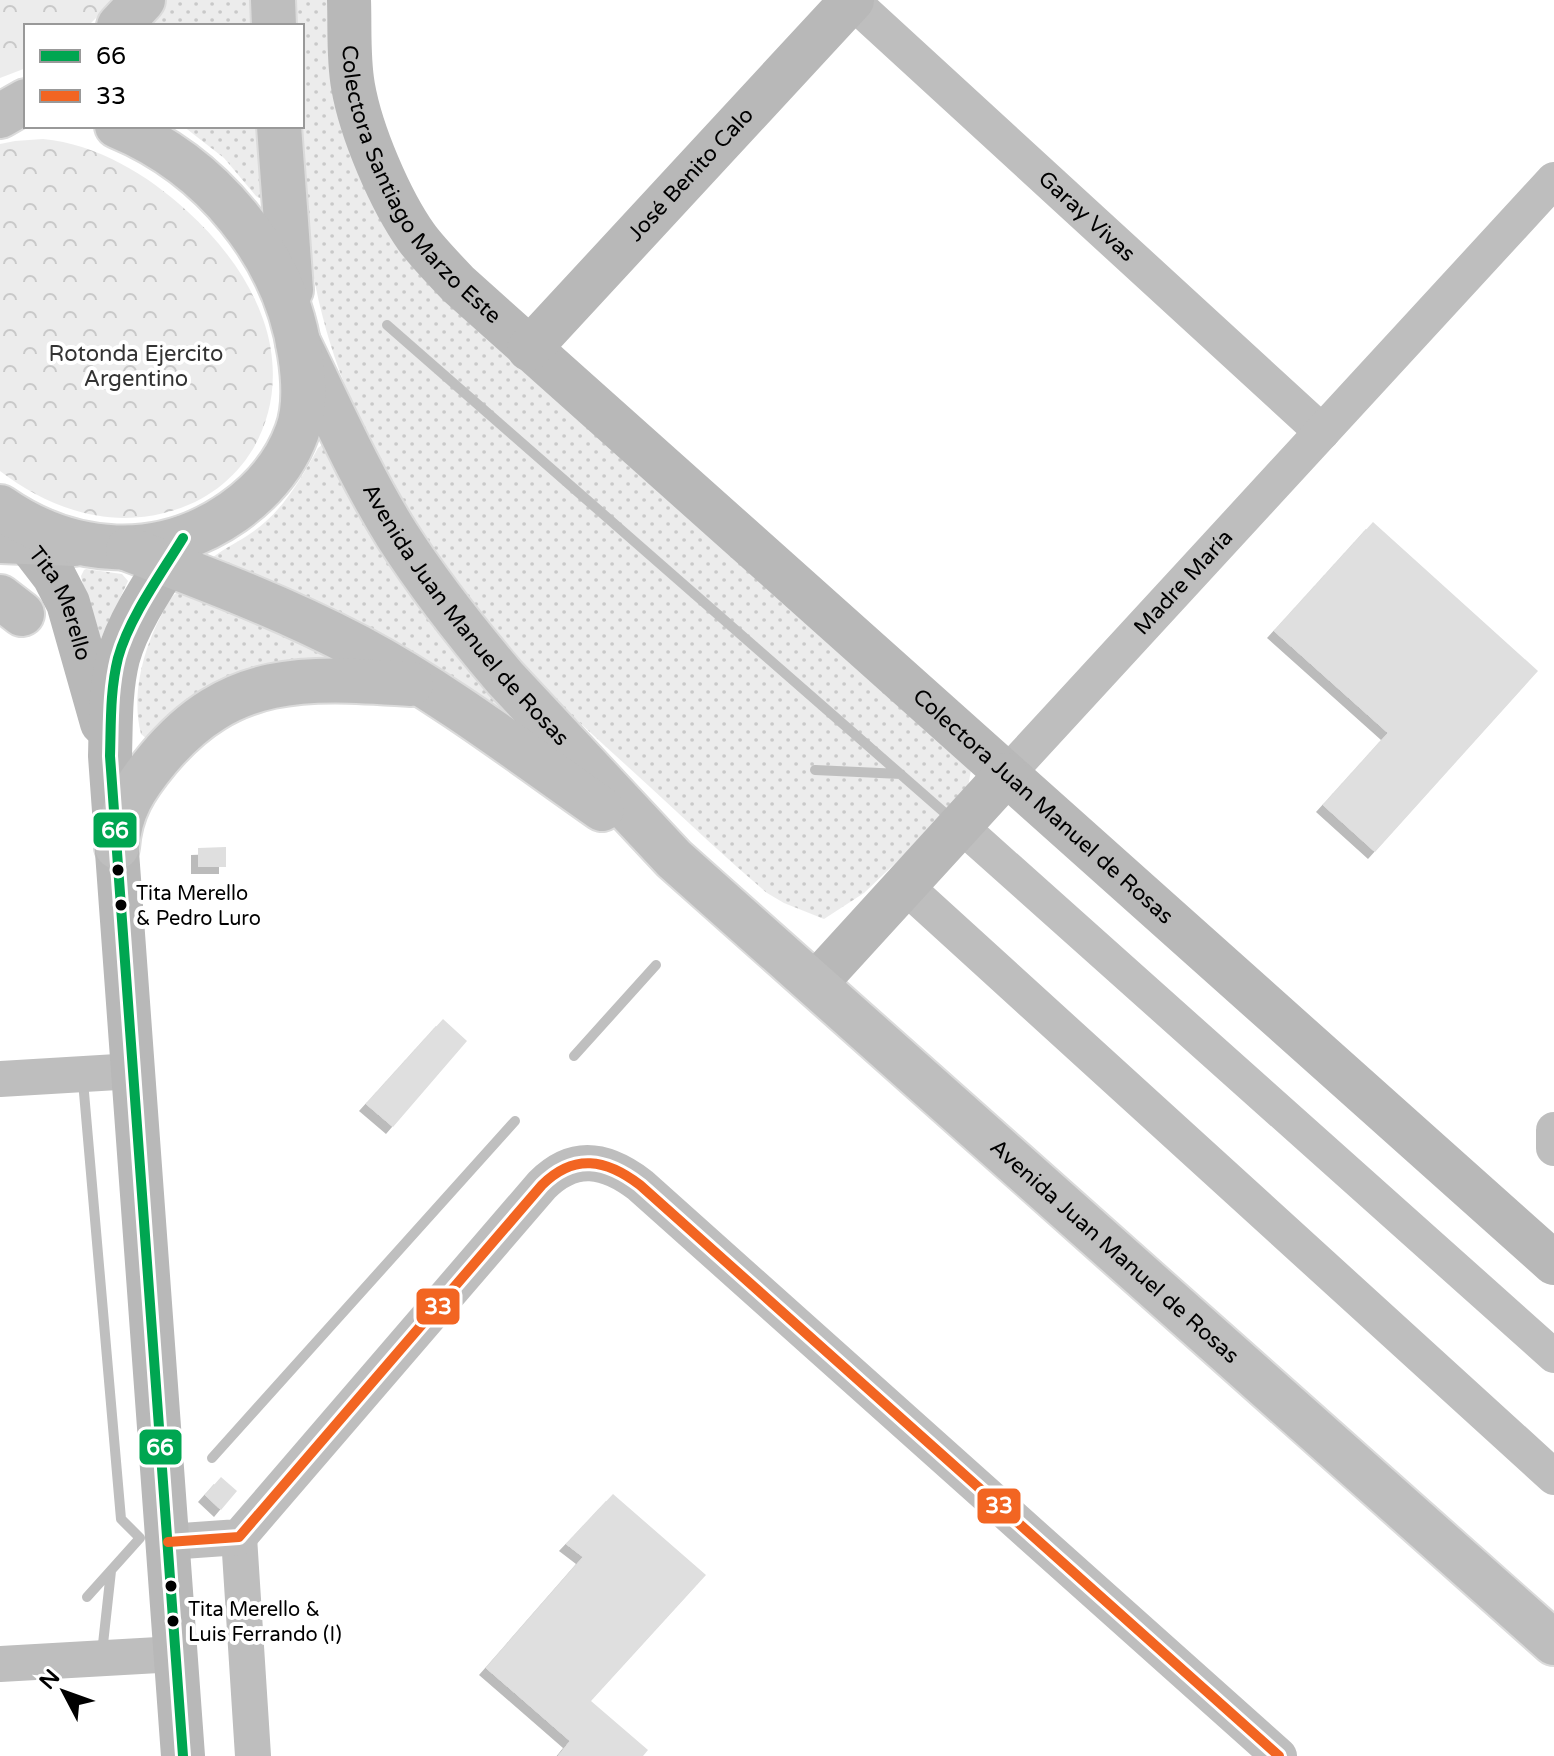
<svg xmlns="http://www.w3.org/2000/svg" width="1554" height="1756" viewBox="0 0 1554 1756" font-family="'Varela Round',sans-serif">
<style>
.grass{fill:url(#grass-dots)}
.forest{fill:url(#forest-crowns)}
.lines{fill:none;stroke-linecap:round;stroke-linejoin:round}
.stream{stroke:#bfbfbf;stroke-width:10}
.canal{stroke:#bfbfbf;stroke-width:34}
.building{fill:#dfdfdf;filter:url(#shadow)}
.primary-casing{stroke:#dbdbdb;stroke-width:48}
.highway-casing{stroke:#dbdbdb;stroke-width:48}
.street{stroke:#bebebe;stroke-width:36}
.secondary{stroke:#b8b8b8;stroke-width:44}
.primary{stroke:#bebebe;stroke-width:44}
.highway{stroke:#bebebe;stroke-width:44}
.bus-1-casing{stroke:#fff;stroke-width:16}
.bus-2-casing{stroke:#fff;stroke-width:16}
.bus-1{stroke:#00a651;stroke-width:10}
.bus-2{stroke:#f26522;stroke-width:10}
.bus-dot{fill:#000;stroke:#fff;stroke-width:3}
.labels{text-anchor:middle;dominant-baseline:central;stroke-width:8;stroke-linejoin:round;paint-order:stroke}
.bus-label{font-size:20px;fill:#000;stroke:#fff;text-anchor:start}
.street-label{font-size:22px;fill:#000;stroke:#fff}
.park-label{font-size:22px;fill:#333;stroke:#fff}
.line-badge{stroke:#fff;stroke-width:3}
.badge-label{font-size:22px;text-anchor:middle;font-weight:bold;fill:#fff}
</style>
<defs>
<pattern id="grass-dots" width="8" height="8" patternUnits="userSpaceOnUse" patternTransform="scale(2)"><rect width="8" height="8" fill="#ececec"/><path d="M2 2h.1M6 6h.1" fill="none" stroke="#c9c9c9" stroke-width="1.8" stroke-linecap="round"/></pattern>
<pattern id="forest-crowns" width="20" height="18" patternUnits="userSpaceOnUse" patternTransform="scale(2)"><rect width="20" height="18" fill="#ececec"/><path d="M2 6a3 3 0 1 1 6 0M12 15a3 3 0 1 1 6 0" fill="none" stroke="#c9c9c9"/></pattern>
<filter id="shadow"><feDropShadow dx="-7" dy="7" stdDeviation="0" flood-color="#0004"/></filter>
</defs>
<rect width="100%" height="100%" fill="#fff"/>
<path class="grass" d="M166 0H254V26H145Z
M293 0H330L377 202 971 770 968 787 927 833 864 893 824 919 784 903 767 893C727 859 689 823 650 787 600 741 548 696 503 644 474 610 449 573 425 536 381 468 343 396 323 318 306 255 303 191 298 126H302V26H294Z
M183 126H259L264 198H259L256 196 224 158Z
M323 444 521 727 212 558C224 548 241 541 254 531 284 509 301 479 318 448Z
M86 569 122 574 128 581 97 647 81 576 84 570Z
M185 588 336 659 148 740 141 734C131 696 143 650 161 616 167 604 172 592 185 588Z"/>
<path class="forest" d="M0 0H114L88 26H26V68L0 78Z
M43 139C97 144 148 175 187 211 220 241 248 277 263 319 293 403 253 491 164 513 105 528 47 507 0 471V144L15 141Z"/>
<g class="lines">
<path class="stream" d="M387 325 946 814
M815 770 901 774
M574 1056 656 965
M83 1081 121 1519 140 1538 87 1597
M212 1458 515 1121
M102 1653 111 1571"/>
<path class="canal" d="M973 837 1554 1356"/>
</g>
<path class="building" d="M1373 522 1538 671 1375 852 1323 805 1388 733 1274 631Z
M226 847V867H198V848Z
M443 1019 467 1041 393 1127 366 1104Z
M221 1477 237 1491 221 1510 205 1495Z
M613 1494 706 1575 591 1701 648 1750 643 1756H558L570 1741 486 1668 583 1557 566 1544Z"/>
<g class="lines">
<g class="primary-casing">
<path id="primary" d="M0 541 74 544
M0 597 22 614"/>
</g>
<g class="highway-casing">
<g id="highway">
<path d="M273 0 274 26"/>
<path d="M119 26 143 0"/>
<path d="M0 116 26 101"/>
<path d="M279 126 291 290"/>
<path id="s6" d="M298 342C330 407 359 474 397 535 429 585 466 632 505 678L674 859 1554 1643"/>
<path d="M0 507C72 557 160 563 233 512 261 492 285 465 297 432 306 408 304 379 300 354 285 253 211 165 117 126"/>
<path d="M128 549C207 579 284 608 358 647 444 693 522 753 602 809"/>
<path d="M117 847C120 810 134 788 158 759 231 671 307 677 411 684"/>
</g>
</g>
<g class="street">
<path id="s1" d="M851 0 1322 432"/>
<path id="s2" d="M1006 775 1554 180"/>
<path d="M905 886 1554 1477"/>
<path d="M0 1079 134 1071"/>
<path d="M1554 1130V1148"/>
<path d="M239 1537 253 1756"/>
<path d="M168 1542 239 1537 542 1185C574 1153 606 1159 640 1185L1279 1756"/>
<path d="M0 1664 176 1654"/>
</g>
<g class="secondary">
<path id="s3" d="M349 0C350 28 348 58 353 86 361 132 390 200 417 238 429 254 444 269 458 284L1554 1263"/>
<path id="s4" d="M529 349 852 0"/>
<path id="s5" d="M10 519 54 576 68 603 102 723"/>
<path d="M183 538C161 574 129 618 118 658 110 690 111 723 110 756L183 1756"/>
<path d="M815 984 1006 775"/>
</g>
<use href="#primary" class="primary"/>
<use href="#highway" class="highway"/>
<g class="bus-1-casing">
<path id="bus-1" d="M183 538C161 574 129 618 118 658 110 690 111 723 110 756L183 1756"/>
</g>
<g class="bus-2-casing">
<path id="bus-2" d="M168 1542 239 1537 542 1185C574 1153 606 1159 640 1185L1279 1756"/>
</g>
<use href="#bus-1" class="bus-1"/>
<use href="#bus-2" class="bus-2"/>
</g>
<g class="bus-dot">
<circle cx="118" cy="870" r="7"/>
<circle cx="121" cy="905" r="7"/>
<circle cx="171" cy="1586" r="7"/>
<circle cx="173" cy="1621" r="7"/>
</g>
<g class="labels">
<g class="bus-label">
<text x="136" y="894">Tita Merello<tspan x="136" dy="25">&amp; Pedro Luro</tspan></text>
<text x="188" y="1610">Tita Merello &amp;<tspan x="188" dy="25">Luis Ferrando (I)</tspan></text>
</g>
<g class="street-label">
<text stroke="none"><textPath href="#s4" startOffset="238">José Benito Calo</textPath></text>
<text stroke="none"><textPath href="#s3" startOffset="206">Colectora Santiago Marzo Este</textPath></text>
<text stroke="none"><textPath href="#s1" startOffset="320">Garay Vivas</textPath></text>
<text stroke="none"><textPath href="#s2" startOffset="262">Madre María</textPath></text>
<text stroke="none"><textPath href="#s5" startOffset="100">Tita Merello</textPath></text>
<text stroke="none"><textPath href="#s6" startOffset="322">Avenida Juan Manuel de Rosas</textPath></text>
<text stroke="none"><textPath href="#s3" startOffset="1098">Colectora Juan Manuel de Rosas</textPath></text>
<text stroke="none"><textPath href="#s6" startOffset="1234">Avenida Juan Manuel de Rosas</textPath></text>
</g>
<g class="park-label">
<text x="136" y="354">Rotonda Ejercito<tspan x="136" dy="25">Argentino</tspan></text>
</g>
</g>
<g class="line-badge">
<rect x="92" y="811" width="46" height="38" rx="8" fill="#00a651"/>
<rect x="415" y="1287" width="46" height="39" rx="8" fill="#f26522"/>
<rect x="138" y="1428" width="45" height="38" rx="8" fill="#00a651"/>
<rect x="976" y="1487" width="46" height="38" rx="8" fill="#f26522"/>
</g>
<g class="badge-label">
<text x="115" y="838">66</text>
<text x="438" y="1314">33</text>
<text x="160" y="1455">66</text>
<text x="999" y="1513">33</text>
</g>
<rect x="24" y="24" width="280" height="104" fill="#ffffff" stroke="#999999" stroke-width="2"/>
<rect x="40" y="50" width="40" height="12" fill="#00a651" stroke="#999999" stroke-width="2"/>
<text x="96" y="64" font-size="24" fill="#000000">66</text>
<rect x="40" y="90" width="40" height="12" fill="#f26522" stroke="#999999" stroke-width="2"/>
<text x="96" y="104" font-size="24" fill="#000000">33</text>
<g transform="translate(64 1692) rotate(311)" stroke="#ffffff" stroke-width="6" paint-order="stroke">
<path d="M0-6L14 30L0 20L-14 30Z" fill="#000000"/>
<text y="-12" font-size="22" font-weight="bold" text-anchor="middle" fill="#000000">N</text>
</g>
</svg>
